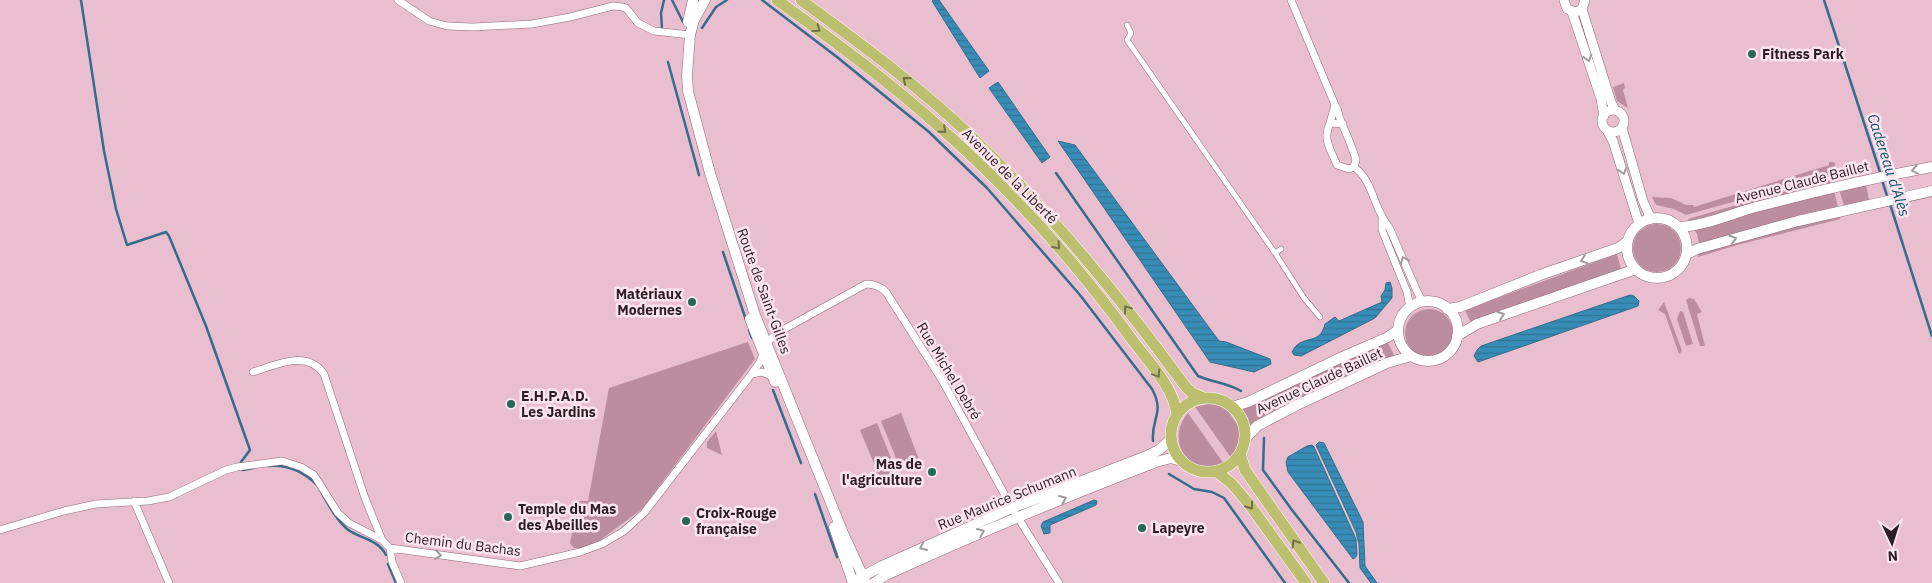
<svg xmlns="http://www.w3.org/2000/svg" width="1932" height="583" viewBox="0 0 1932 583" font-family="'IBM Plex Sans',sans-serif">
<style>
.green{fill:#bc8c9f}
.water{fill:url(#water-rules);stroke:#346c8b}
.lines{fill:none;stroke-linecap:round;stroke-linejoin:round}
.stream{stroke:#346c8b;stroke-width:2.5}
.pedestrian-casing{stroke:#8f6978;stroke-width:6}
.minor-casing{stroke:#8f6978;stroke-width:8}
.tertiary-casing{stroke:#8f6978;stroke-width:10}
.secondary-casing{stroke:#8f6978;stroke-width:11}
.primary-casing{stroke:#fff;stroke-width:12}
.pedestrian{stroke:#fff;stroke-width:5}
.minor{stroke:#fff;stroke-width:7}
.tertiary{stroke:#fff;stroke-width:9}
.secondary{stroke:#fff;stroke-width:10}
.primary{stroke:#bbbf6e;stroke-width:11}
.oneway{stroke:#746e49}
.oneway2{stroke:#a09a9c}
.poi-dot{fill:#256756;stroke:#fce5ee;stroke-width:2}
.labels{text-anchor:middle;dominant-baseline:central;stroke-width:5;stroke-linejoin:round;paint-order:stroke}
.poi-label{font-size:14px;font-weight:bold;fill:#2d1e24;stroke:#fce5ee;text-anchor:start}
.street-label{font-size:14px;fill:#2d1e24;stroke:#fce5ee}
.water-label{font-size:15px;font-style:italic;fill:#0b516e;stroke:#fce5ee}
</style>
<defs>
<pattern id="water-rules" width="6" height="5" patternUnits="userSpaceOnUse" patternTransform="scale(1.25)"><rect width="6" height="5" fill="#378db7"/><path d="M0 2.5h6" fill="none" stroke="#2f7395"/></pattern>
</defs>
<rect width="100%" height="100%" fill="#e9becf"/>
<path class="green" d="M1624 83 1625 88 1623 90 1628 108 1617 101 1613 87Z
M1829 162H1834L1835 164 1834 176 1758 195 1686 215 1674 209 1656 205 1652 197 1671 198 1686 205H1693L1694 207 1829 165Z
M1833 180 1830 184 1770 199 1690 221 1688 219 1785 191Z
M1866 185 1869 200 1844 206 1840 192Z
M1834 191 1838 207 1699 244 1697 234 1694 229Z
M1841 216 1840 219 1737 245 1698 257 1699 253 1805 223Z
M1633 248a24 24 0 1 1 48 0a24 24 0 1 1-48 0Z
M1617 254 1621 269 1471 323 1465 310Z
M1689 298 1694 299 1702 312 1697 314 1705 346H1700L1686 300Z
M1664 302 1682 351 1679 354 1665 314 1658 310Z
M1405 333a24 24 0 1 1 48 0a24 24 0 1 1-48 0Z
M1680 311 1683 312 1693 344 1686 346 1677 319Z
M1387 341 1395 357 1272 414 1264 399Z
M748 342 755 359 642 509 599 541 583 548H574L570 543 579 501H588L609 388Z
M1259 402 1266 417 1251 428 1248 418 1241 408Z
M1208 404C1217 404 1224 406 1231 411L1229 413 1237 424 1240 423C1244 437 1241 447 1232 459L1195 407Z
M901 413 920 462 916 468 910 471 907 467 899 466 881 421Z
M1188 413 1224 464C1190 479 1164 441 1188 413Z
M877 423 895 468 892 472 891 479 880 483 879 480 880 478 860 430Z
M716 431 722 455 707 448V442Z"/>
<path class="water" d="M934 0H939L989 71 980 78 932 1Z
M998 82 1050 157 1042 163 989 88Z
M1058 141 1075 145 1219 341 1226 342 1270 359 1271 364 1254 372 1210 362Z
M1390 282 1392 288V298L1375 318 1301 356 1294 355 1292 352C1301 333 1320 347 1325 324L1335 317 1339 321 1382 302 1381 296 1385 290 1386 283Z
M1630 295 1634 296 1639 301 1638 306 1478 362 1474 356 1477 350 1481 346Z
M1319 442 1324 443 1363 522 1365 566 1377 583H1371L1360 568 1359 544 1356 532 1316 445Z
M1312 445 1314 447 1356 539 1357 555 1355 558 1353 559 1288 472 1286 462 1288 457 1307 446Z
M1094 500 1097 501 1096 505 1050 525V533L1044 534 1041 526 1043 522Z"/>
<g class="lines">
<path class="stream" d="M81 0 104 151 116 209 127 245 166 232 169 236 206 326 250 450 241 462
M672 0 683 22
M762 0 837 57 929 132 987 188 1080 295 1152 389C1165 413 1151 418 1153 441
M1824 0 1881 175
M662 28 661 13 664 0
M702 28 716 7 727 0
M668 62 699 175
M1056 173 1198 376C1212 382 1227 383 1241 391
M1882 180 1888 199
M1890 204 1932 336
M723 252 746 320
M749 330 752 338
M773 390 801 463
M1264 438 1263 470 1292 510 1349 583
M268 466C287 464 304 472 317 485
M243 470 253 468
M1169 474 1194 489 1212 492 1224 498 1285 583
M320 490C328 504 335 518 347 529 360 539 378 539 386 555
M815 494 837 557
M388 564 396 583"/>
<g class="pedestrian-casing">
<path id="pedestrian" d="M1127 25 1131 33 1127 40 1275 253
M1281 249 1275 253 1304 298 1320 317"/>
</g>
<g class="minor-casing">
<path id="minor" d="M398 0 429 21 447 26 473 27 532 24 570 17 613 6 622 7 626 8 638 23 654 31 690 35
M1291 0 1335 105C1339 110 1338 114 1340 119 1346 133 1352 146 1356 160L1354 167 1349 169 1337 165C1331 150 1322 139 1330 123L1343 124
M1330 123 1335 105
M1354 167C1374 181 1373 209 1389 227L1416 289 1421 299 1425 302
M1382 219V230L1407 292 1410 308
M253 372C276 365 307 349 324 374L365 498 382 540
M752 374 762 372 773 377
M134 501 169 583
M0 530 64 511 96 504 148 501 169 497 226 470 237 467 282 461 301 467 314 475 338 513 349 523 382 540 390 548 520 566 580 552 602 544 624 531 644 513 747 380 760 362 767 342 779 332 866 284C874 284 881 287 886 292L942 380 1012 508 1059 583
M390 548 392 562 401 583"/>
</g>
<g class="tertiary-casing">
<path id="tertiary" d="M1564 0 1567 9 1576 12 1582 9 1585 0
M1582 9 1611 102 1615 110
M1572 12 1601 99 1604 116
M1602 121a11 11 0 1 1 22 0a11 11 0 1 1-22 0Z
M1622 128 1643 201 1651 219
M1607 130 1613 141 1639 224"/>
</g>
<g class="secondary-casing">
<path id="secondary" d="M705 0 694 20 690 35 687 75 688 91 710 173 755 315 843 533 866 583
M688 22 693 0
M1627 248a30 30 0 1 1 60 0a30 30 0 1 1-60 0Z
M1679 227C1705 226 1735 212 1760 206 1817 191 1874 178 1932 167
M1687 254 1697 249 1798 221 1932 191
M1398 331a30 30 0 1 1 60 0a30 30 0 1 1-60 0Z
M1447 309 1460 307 1540 275 1618 248 1628 241
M750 319 775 382
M1457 336 1477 324 1636 269
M1232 407 1248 402 1340 358 1388 337 1398 330
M1245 439 1257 426 1297 405 1387 363 1411 356
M834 527 853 583
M858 579 882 566 1012 508 1147 456 1159 450 1171 439
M874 583 886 575C975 534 1065 497 1156 462L1171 458 1181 461"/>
</g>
<g class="primary-casing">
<path id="primary" d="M777 0C834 41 891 83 944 131 1014 193 1078 265 1133 341 1149 362 1174 388 1177 415
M801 0C861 44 921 88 974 139 1053 215 1121 298 1185 386L1192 393 1204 398
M1171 435a37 37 0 1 1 74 0a37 37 0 1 1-74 0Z
M1240 454 1245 470 1324 583
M1216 471 1232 484 1249 504 1306 583"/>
</g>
<use href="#pedestrian" class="pedestrian"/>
<use href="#minor" class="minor"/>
<use href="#tertiary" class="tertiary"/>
<use href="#secondary" class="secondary"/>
<use href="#primary" class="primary"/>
</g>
<defs><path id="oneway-chevron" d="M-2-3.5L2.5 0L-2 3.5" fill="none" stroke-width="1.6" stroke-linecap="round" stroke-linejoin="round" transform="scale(1.25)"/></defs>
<g class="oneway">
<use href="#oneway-chevron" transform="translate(817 29) rotate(36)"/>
<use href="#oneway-chevron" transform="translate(906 80) rotate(-140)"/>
<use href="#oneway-chevron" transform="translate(943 130) rotate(42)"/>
<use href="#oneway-chevron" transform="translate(1057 246) rotate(49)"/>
<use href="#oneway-chevron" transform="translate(1127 309) rotate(-127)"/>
<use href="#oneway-chevron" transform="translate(1157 374) rotate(56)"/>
<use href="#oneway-chevron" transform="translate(1250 506) rotate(54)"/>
<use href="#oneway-chevron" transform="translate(1295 543) rotate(-123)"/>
</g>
<g class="oneway2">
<use href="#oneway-chevron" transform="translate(1588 58) rotate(73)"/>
<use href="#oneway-chevron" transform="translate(1915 170) rotate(169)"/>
<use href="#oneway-chevron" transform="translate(1623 171) rotate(73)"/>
<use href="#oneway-chevron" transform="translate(1733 239) rotate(-16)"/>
<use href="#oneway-chevron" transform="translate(1404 260) rotate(-112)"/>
<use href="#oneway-chevron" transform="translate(1584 260) rotate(161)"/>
<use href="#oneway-chevron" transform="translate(1501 315) rotate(-20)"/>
<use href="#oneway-chevron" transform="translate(1063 499) rotate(-23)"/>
<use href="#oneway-chevron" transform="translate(981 532) rotate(-24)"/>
<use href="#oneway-chevron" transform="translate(923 547) rotate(156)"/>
<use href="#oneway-chevron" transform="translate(438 555) rotate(7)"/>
</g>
<g class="poi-dot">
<circle cx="1752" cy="54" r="5"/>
<circle cx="692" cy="302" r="5"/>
<circle cx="511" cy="404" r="5"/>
<circle cx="932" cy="472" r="5"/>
<circle cx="508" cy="517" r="5"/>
<circle cx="686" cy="521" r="5"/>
<circle cx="1142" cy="528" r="5"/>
</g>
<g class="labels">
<g class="poi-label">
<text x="1762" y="54">Fitness Park</text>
<text x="682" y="294" text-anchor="end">Matériaux<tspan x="682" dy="16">Modernes</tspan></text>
<text x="521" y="396">E.H.P.A.D.<tspan x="521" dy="16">Les Jardins</tspan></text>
<text x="922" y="464" text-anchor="end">Mas de<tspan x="922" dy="16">l'agriculture</tspan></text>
<text x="518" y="509">Temple du Mas<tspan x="518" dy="16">des Abeilles</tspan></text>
<text x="696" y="513">Croix-Rouge<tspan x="696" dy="16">française</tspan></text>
<text x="1152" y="528">Lapeyre</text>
</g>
<g class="street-label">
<text transform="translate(1010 176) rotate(45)">Avenue de la Liberté</text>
<text transform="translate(1802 182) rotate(-14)">Avenue Claude Baillet</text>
<text transform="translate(764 291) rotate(70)">Route de Saint-Gilles</text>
<text transform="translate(949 371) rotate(59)">Rue Michel Debré</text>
<text transform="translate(1319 381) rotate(-25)">Avenue Claude Baillet</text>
<text transform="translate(1007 498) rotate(-22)">Rue Maurice Schumann</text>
<text transform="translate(463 544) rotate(7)">Chemin du Bachas</text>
</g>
<g class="water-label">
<text transform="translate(1889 165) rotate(72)">Cadereau d'Alès</text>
</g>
</g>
<g transform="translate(1892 543) rotate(176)" stroke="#fce5ee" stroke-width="4" paint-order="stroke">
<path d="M0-4L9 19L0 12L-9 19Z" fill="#2d1e24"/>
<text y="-8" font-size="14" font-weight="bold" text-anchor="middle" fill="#2d1e24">N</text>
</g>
</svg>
